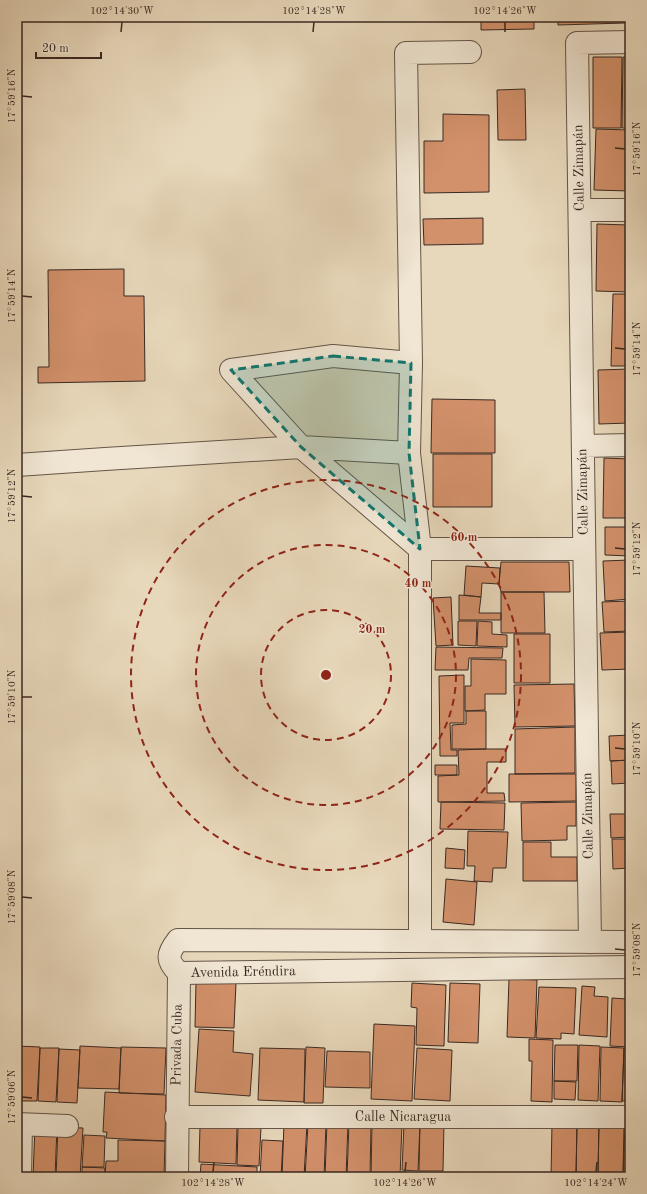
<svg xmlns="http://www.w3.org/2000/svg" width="647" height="1194" viewBox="0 0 647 1194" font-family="'Old Standard TT',serif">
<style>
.building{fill:#d3916b;stroke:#392922}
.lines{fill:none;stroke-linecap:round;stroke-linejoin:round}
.minor-casing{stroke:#655548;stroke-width:24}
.tertiary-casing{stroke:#655548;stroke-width:24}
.minor{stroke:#f0e6d3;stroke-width:22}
.tertiary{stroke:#f0e6d3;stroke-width:22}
.marked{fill:#0f766e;fill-opacity:0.2;stroke:#0f766e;stroke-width:3;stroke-dasharray:8 5;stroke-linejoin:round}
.ticks{fill:none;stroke:#392922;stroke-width:1.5}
.ring{fill:none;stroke:#8f2418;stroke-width:2;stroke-dasharray:7 5}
.labels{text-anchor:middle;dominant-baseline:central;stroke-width:3;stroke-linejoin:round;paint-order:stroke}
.street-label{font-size:14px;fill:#392922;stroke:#f0e6d3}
.centre{fill:#8f2418;stroke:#f0e6d3;stroke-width:2}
.ring-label{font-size:12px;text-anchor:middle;font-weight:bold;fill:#8f2418;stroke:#f0e6d3;stroke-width:3;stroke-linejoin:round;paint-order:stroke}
.neatline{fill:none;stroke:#392922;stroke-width:1.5}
.ticks-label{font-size:10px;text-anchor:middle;fill:#392922}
</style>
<rect width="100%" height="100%" fill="#e8d8bb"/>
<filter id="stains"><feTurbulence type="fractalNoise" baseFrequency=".005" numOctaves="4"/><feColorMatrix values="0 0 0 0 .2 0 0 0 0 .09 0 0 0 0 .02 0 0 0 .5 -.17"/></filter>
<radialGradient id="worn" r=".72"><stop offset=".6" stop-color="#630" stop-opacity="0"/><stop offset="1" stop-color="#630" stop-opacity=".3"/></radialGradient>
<path class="building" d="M481 17H534V29L481 30Z
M558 17H624L625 23 558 25Z
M593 57H622L621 128H593Z
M623 57H630V128H622Z
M525 89 526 140H498L497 90Z
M443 114 489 115V192L424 193V141H443Z
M596 129 630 130V191L594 190Z
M483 218V244L424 245 423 219Z
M597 224 629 225V233H630V292L596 291Z
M124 269V296H144L145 381 38 383V367H49L48 270Z
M613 294H630V366H611Z
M630 369V423L599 424 598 370Z
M432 399 495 400V453H431Z
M433 454H492V507H433Z
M604 458 630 459V518H603Z
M605 527H630V556L605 555Z
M630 560V599L605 601 603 561Z
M501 562H569L570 592H501L499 584Z
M466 566 500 568 499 584 482 583 481 597 464 595Z
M501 592H544L545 633H501Z
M459 595 481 597 479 613H501V620H459Z
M451 597 453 645 436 646 433 598Z
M630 601V631L604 632 602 602Z
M458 621H477L476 646 458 645Z
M478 621 492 622V634L507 635V647L477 646Z
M630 632V669L602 670 600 633Z
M514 634H550V683H514Z
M436 647 503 648 502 658H469L468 670H435Z
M471 659 506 660V694H485V710L465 711V686H471Z
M626 670H630V708H628Z
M464 675V723H450L451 750H457V756H440L439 676Z
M574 684 575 726 515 727 514 685Z
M466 711H486V749H452V725L466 724Z
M575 727V773L515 774V729Z
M630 735V760L610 761 609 736Z
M486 749H506V762H487V793H504L505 801 438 802V776L459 775 458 750Z
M630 760V783L612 784 611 761Z
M435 765H457V775H435Z
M509 774H576V801L509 802Z
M441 802 505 803 504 830 440 829Z
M576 802V826H567V840L522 841 521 803Z
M610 814H630V837L611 838Z
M468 831 508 832 506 868H493L492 882 474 881 475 866H467Z
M612 839H630V868L613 869Z
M523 842H551V857H577V881H523Z
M446 848 465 850 464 869 445 868Z
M446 879 477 882 474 925 443 922Z
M509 979 537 980 535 1038 507 1037Z
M196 982 236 983 234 1028 195 1027Z
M412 983 446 985 444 1046 416 1045 417 1008 411 1007Z
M450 983 480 984 478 1043 448 1042Z
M582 986 595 987 594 996 608 997 607 1037 579 1035Z
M539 987 576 988 574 1034 561 1033V1039L536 1038Z
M612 998 627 999V1008H630V1047L610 1046Z
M374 1024 415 1026 412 1101 371 1099Z
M199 1029 234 1031 233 1052 253 1054 250 1096 195 1092Z
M529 1039 553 1040 552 1102 531 1101 532 1061H529Z
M555 1045H578L577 1081H554Z
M579 1045 600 1046 598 1101 578 1100Z
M17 1046 40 1047 37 1101H17Z
M80 1046 121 1048 119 1089 78 1088Z
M121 1047 166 1048 164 1094 119 1093Z
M306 1047 325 1048 323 1103H304Z
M601 1047 624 1048 622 1102 600 1101Z
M40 1048H59L56 1102 38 1101Z
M260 1048 305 1049 304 1102 258 1100Z
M417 1048 452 1050 450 1101 414 1099Z
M624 1048H630V1101H622Z
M59 1049 80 1050 77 1103 57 1102Z
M327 1051 370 1052V1088L325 1087Z
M554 1081 576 1082 575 1100 554 1099Z
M105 1092 166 1095 165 1141 106 1138 107 1132H103Z
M327 1122 348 1123 346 1177H325Z
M284 1123 307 1124 304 1177H282Z
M349 1123 371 1124 370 1177H347Z
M372 1123 402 1124 400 1177H371Z
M420 1123H444L443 1171H419Z
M552 1123H577L576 1177H551Z
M577 1123H599L598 1175 576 1174Z
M599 1123 624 1124 623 1175H598Z
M308 1124H326L324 1177H305Z
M404 1124H420L418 1171 402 1170Z
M625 1124H630V1174H623Z
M35 1126 57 1127 55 1177H33Z
M200 1126 237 1128 236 1164 199 1162Z
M58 1127 83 1128 80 1177H56Z
M238 1127H261L259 1166 237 1165Z
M84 1135 105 1136 104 1167H82Z
M118 1140 165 1141 164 1177H105L106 1161H118Z
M262 1140 283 1141 281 1177H260Z
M201 1164 257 1167V1177H200Z
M82 1167 105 1168 104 1177H82Z
M401 1172 419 1173V1177H401Z
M419 1173H441V1177H419Z
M444 1173 469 1174V1177H443Z
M469 1173 488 1174 487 1177H469Z
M579 1175H601V1177H579Z
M602 1175 623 1176V1177H602Z"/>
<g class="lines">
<g class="minor-casing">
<path id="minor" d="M580 210H630
M583 446 630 445
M409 453 301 447 231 370 333 356 411 363
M17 465 105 459 301 447 420 549H584
M420 941V549L409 453 411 363 406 53 470 52
M590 942 577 43 630 42
M176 1117H630
M17 1124 67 1126
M20 1177 21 1124
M177 1177 179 973"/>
</g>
<g class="tertiary-casing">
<path id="tertiary" d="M630 942 178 940C167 954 166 960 179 973L630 967"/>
</g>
<use href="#minor" class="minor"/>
<use href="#tertiary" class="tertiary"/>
</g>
<path class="marked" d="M333 356 411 363 409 453 420 549 301 447 231 370Z"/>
<path class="ticks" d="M121 32 122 22M313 32 314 22M505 32V22M22 96 32 97M615 148 625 149M22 296 32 297M615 348 625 349M22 496 32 497M615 548 625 549M22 697H32M615 748 625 749M22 897 32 898M615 949 625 950M22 1097 32 1098M213 1172 214 1162M405 1172 406 1162M596 1172 597 1162"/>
<g class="ring">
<circle cx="326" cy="675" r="65"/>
<circle cx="326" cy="675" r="130"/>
<circle cx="326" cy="675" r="195"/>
</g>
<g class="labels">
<g class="street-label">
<text transform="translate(579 168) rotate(-91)">Calle Zimapán</text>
<text transform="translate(583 492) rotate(-91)">Calle Zimapán</text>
<text transform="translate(588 816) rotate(-91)">Calle Zimapán</text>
<text transform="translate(243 972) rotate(-1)">Avenida Eréndira</text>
<text transform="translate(177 1045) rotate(-89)">Privada Cuba</text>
<text x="403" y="1117">Calle Nicaragua</text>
</g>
</g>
<circle cx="326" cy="675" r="6" class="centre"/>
<g class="ring-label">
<text x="464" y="541">60 m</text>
<text x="418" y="587">40 m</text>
<text x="372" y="633">20 m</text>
</g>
<rect width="647" height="1194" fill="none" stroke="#e8d8bb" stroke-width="44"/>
<path d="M36 52v6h65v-6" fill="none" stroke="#392922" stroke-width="2"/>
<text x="42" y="52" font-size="12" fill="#392922" stroke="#f0e6d3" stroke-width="3" paint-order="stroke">20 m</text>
<rect x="22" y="22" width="603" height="1150" class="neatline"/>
<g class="ticks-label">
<text x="122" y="14">102°14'30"W</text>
<text x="314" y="14">102°14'28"W</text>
<text x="505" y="14">102°14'26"W</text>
<text transform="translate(11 96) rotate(-90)" y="4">17°59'16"N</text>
<text transform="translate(636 149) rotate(-90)" y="4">17°59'16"N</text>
<text transform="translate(11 296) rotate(-90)" y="4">17°59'14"N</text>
<text transform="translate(636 349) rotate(-90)" y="4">17°59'14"N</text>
<text transform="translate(11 496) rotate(-90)" y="4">17°59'12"N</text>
<text transform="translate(636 549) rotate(-90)" y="4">17°59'12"N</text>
<text transform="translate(11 697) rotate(-90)" y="4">17°59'10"N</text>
<text transform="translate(636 749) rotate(-90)" y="4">17°59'10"N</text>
<text transform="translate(11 897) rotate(-90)" y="4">17°59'08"N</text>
<text transform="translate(636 950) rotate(-90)" y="4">17°59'08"N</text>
<text transform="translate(11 1097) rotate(-90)" y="4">17°59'06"N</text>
<text x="213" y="1186">102°14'28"W</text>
<text x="405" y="1186">102°14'26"W</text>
<text x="596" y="1186">102°14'24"W</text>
</g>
<rect width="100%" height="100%" filter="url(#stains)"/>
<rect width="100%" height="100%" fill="url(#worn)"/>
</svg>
